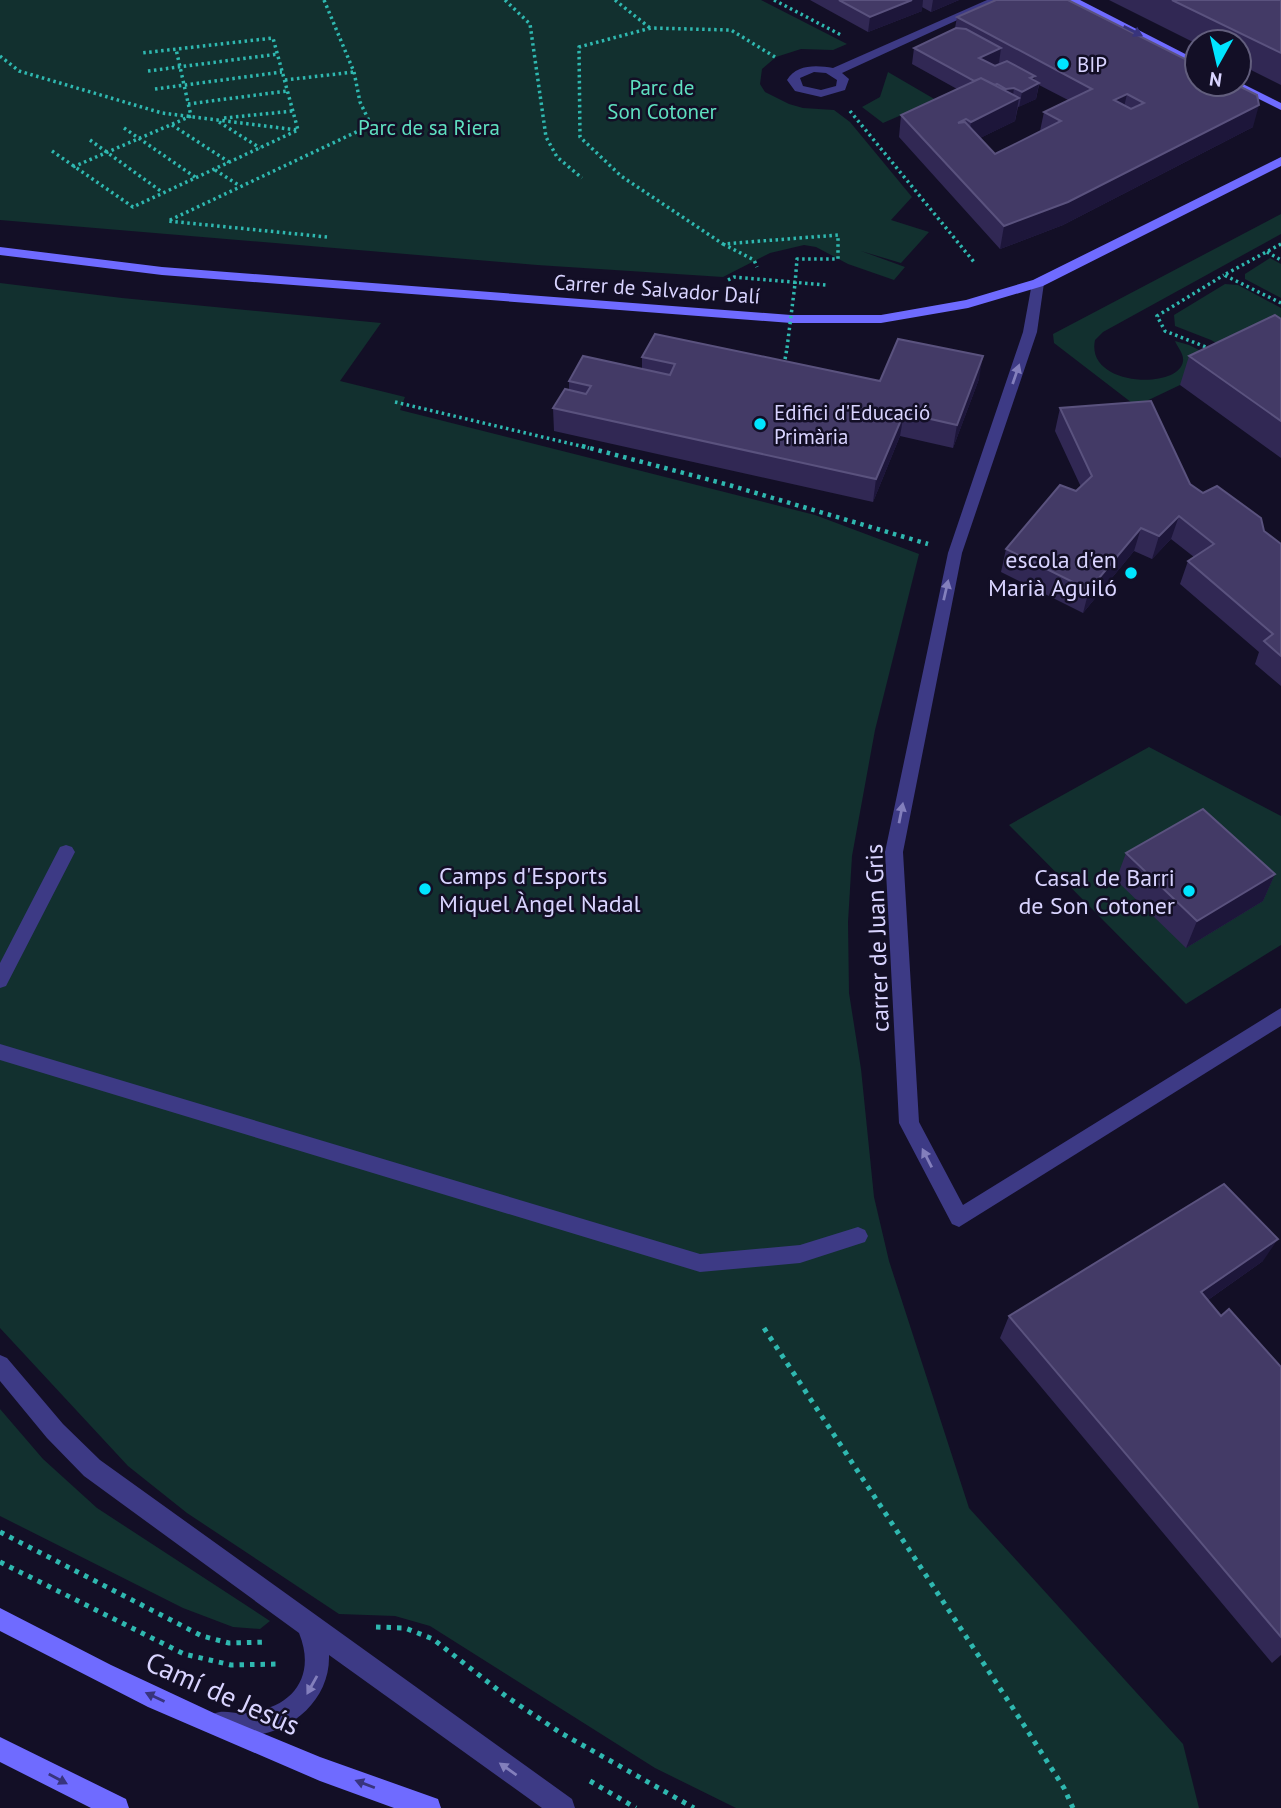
<svg xmlns="http://www.w3.org/2000/svg" width="1281" height="1808" viewBox="0 0 1281 1808" font-family="'PT Sans',sans-serif">
<style>
.green{fill:#12302f}
.lines{fill:none;stroke-linecap:round;stroke-linejoin:round}
.path-far2{stroke:#2fb8b0;stroke-width:3.5;stroke-dasharray:2.5 3.5;stroke-linecap:butt}
.path-far1{stroke:#2fb8b0;stroke-width:4.5;stroke-dasharray:3.5 5;stroke-linecap:butt}
.path{stroke:#2fb8b0;stroke-width:5;stroke-dasharray:4.5 6;stroke-linecap:butt}
.lane{fill:#3d3a85;fill-rule:evenodd}
.street{fill:#3d3a85;fill-rule:evenodd}
.secondary{fill:#6f6bff;fill-rule:evenodd}
.path-bridge{stroke:#2fb8b0;stroke-width:3.5;stroke-dasharray:2.5 3.5;stroke-linecap:butt}
.wall{fill:#312854;fill-rule:evenodd}
.shaded-wall{fill:#1d163a}
.building{fill:#433a66;stroke:#5a527e;stroke-width:2;fill-rule:evenodd}
.oneway{fill:#38347d}
.oneway2{fill:#837fbc}
.poi-dot{fill:#00e5ff;stroke:#130f26;stroke-width:2.5}
.labels{text-anchor:middle;dominant-baseline:central;stroke-width:5;stroke-linejoin:round;paint-order:stroke}
.far-poi-label{font-size:21px;fill:#d9d4ff;stroke:#130f26;text-anchor:start}
.far-park-label{font-size:21px;fill:#5fe0c0;stroke:#130f26}
.far-street-label{font-size:21px;fill:#d9d4ff;stroke:#130f26}
.poi-label{font-size:24px;fill:#d9d4ff;stroke:#130f26;text-anchor:end}
.street-label{font-size:24px;fill:#d9d4ff;stroke:#130f26}
.near-street-label{font-size:28px;fill:#d9d4ff;stroke:#130f26}
</style>
<rect width="100%" height="100%" fill="#130f26"/>
<path class="green" d="M0 0H761L847 44 833 50 801 49 776 57 762 69 760 84 765 92 789 104 803 108 834 110 850 122 912 197 891 220 929 232 901 263 861 251 905 267 894 280 848 264 816 247 804 245 770 253 723 277 537 265 0 220Z
M888 72 936 100 883 123 862 107 880 97Z
M1281 214V234L1103 332 1095 340C1085 387 1180 390 1183 361 1184 354 1178 348 1175 341L1189 345 1211 356 1180 385 1136 406 1054 343 1053 334Z
M1270 258 1281 264V298L1245 279V274Z
M0 283 122 298 381 323 340 381 405 397 400 410 815 515 919 554 875 730 852 856 848 922 849 993 861 1069 874 1197 889 1261 969 1508 1183 1744 1199 1808H736L655 1768 430 1626 395 1616 339 1614 187 1513 128 1466 0 1328Z
M1225 284 1238 285 1281 308V355L1238 356 1211 340 1175 326 1174 315Z
M1149 747 1281 816V945L1186 1004 1009 825Z
M0 1409 43 1459 97 1508 270 1621 260 1629 233 1627 183 1608 0 1516Z"/>
<g class="lines">
<path class="path-far2" d="M324 0 354 72 360 102 371 125 168 221 327 237
M505 0 530 24 546 137 557 157 582 178
M615 0 650 28
M774 0 843 36
M0 56 19 71 162 113 297 130
M775 57 731 30 651 28 579 47 580 137 621 176 723 244 838 235V259H797L795 284
M148 71 278 54
M285 80 354 72
M155 89 282 72
M188 104 287 91
M850 111 974 262
M224 118 293 111
M219 122 260 148
M172 125 229 162
M124 128 195 177
M90 140 162 192
M52 151 133 207 298 130 273 38 142 53
M73 167 191 116 176 49
M215 170 240 186
M723 244 754 260 757 267
M1281 244 1224 275 1281 303
M1267 252 1281 260
M728 280 734 277 826 285
M1211 349 1165 331 1157 316 1224 275
M784 365 787 348
M395 402 589 448"/>
<path class="path-far1" d="M582 446 729 485 928 544"/>
<path class="path" d="M764 1328 1020 1719 1064 1788 1073 1808
M0 1532 202 1636 229 1643 267 1642
M0 1562 184 1654 231 1665 280 1664
M376 1627 405 1628 433 1639 507 1697 561 1733 694 1808
M590 1781 636 1808"/>
<path class="lane" d="M66 845 72 847 75 852 6 986 0 988V963L60 847Z
M0 1044 700 1254 800 1245 858 1227 865 1230 868 1236 865 1242 800 1263 700 1272 0 1060Z
M0 1355 7 1358 63 1424 100 1460 572 1799 575 1808H542L329 1655C331 1713 264 1752 213 1730L209 1722 213 1714C224 1709 233 1714 245 1713 292 1709 317 1677 299 1633L84 1476 47 1438 0 1381Z"/>
<path class="street" d="M987 0H1001L842 73 849 79 845 90 821 97 795 91 787 80C796 64 817 65 833 68ZM814 72 826 73 837 80 836 86 821 90 803 86 800 78Z
M1038 279 1044 283 1037 332 962 553 903 852 919 1122 963 1205 1281 1008V1026L959 1227 952 1224 899 1123 885 852 948 553 1023 332 1032 283Z"/>
<path class="secondary" d="M1067 0H1080L1197 60V67Z
M1239 82 1281 103V110L1229 84H1239Z
M1281 157V166L1043 286 968 308 881 323H791L162 275 0 255V247L162 267 791 315H881L966 300 1033 280Z
M0 1608 111 1665 218 1715 320 1757 438 1799 441 1808H394L320 1781 148 1707 0 1631Z
M0 1737 126 1799 129 1808H91L0 1762Z"/>
<path class="path-bridge" d="M787 348 795 284"/>
</g>
<path class="wall" d="M810 0H959L931 12 922 7V11L868 32Z
M1109 0H1281V85L1239 64V42H1197V44Z
M957 17 1253 127 1063 225 1000 249 899 137 901 115 957 89 912 64 914 48 955 28ZM1039 85 1068 100 1044 112 1040 131 995 154 980 138 1015 121 1018 107 1036 99Z
M1281 319V458L1180 385 1189 356Z
M642 357 880 381 979 379 953 448 900 436 873 502 554 431 553 408 569 390V381L642 369Z
M1060 408 1190 484 1264 531 1281 544V686L1255 664 1259 652 1180 584 1188 561 1194 557 1171 539 1152 559 1134 551 1083 613 1001 572 1006 549 1081 487 1055 431Z
M1126 853 1275 874 1263 901 1186 948 1116 880Z
M1263 1261 1208 1300 1221 1316 1281 1367V1655L1272 1663 1000 1338 1009 1316Z"/>
<path class="shaded-wall" d="M912 0H923L922 11 868 32 870 17Z
M933 0H959L931 12Z
M1001 48 999 63 976 74 979 58Z
M1035 76 1033 86 1039 83 1036 99 1019 107 1022 92 1030 78Z
M1014 88 1012 102 1019 98 1015 121 968 144 971 122 1004 105 1006 89Z
M1127 94 1122 116 1114 100Z
M1259 105 1253 127 1063 225 1000 249 1004 226Z
M983 356 979 379 953 448 957 425Z
M904 413 900 436 873 502 876 479Z
M1179 516 1171 539 1152 559 1159 536Z
M1141 528 1134 551 1083 613 1089 590Z
M1275 874 1263 901 1186 948 1197 921Z
M1278 1239 1263 1261 1188 1314 1201 1292Z"/>
<path class="building" d="M839 0H912L870 17Z
M996 0H1068L1197 65V84H1235L1257 95 1259 105 1068 202 1004 226 901 115 981 78 1019 98 971 122 966 119 958 123 965 122 995 154 1061 121 1044 112 1092 89 957 17ZM1127 94 1144 103 1131 109 1114 100Z
M1172 0H1281V53Z
M956 28 966 29 1001 48 979 58 995 66 1007 61 1035 76 1030 78 1039 83 1022 92 1014 88 1006 89 997 84 995 85 981 78 974 81 914 48Z
M1275 315 1281 319V421L1189 356Z
M655 334 880 381 898 339 983 356 957 425 904 413 876 479 553 408 565 389 586 394 591 386 569 381 583 356 670 375 675 364 642 357Z
M1151 401 1190 484 1203 493 1217 486 1261 518 1264 531 1281 544V656L1264 641 1273 634 1188 561 1214 544 1179 516 1159 536 1141 528 1089 590 1006 549 1060 485 1076 491 1092 476 1060 408Z
M1203 809 1275 874 1197 921 1126 853Z
M1224 1184 1278 1239 1201 1292 1221 1316 1229 1309 1281 1367V1637L1009 1316Z"/>
<defs><path id="oneway-solid" d="M-6-.8H1V-3.2L6.5 0L1 3.2V.8H-6Z" transform="scale(1.75)"/></defs>
<g class="oneway">
<use href="#oneway-solid" transform="translate(1133 31) rotate(27)"/>
<use href="#oneway-solid" transform="translate(155 1697) rotate(-155)"/>
<use href="#oneway-solid" transform="translate(58 1779) rotate(28)"/>
<use href="#oneway-solid" transform="translate(365 1784) rotate(-159)"/>
</g>
<g class="oneway2">
<use href="#oneway-solid" transform="translate(1016 374) rotate(-71)"/>
<use href="#oneway-solid" transform="translate(946 590) rotate(-77)"/>
<use href="#oneway-solid" transform="translate(901 813) rotate(-79)"/>
<use href="#oneway-solid" transform="translate(927 1158) rotate(-117)"/>
<use href="#oneway-solid" transform="translate(312 1685) rotate(119)"/>
<use href="#oneway-solid" transform="translate(508 1769) rotate(-145)"/>
</g>
<g class="poi-dot">
<circle cx="1063" cy="64" r="7"/>
<circle cx="760" cy="424" r="7"/>
<circle cx="1131" cy="573" r="7"/>
<circle cx="425" cy="889" r="7"/>
<circle cx="1189" cy="891" r="7"/>
</g>
<g class="labels">
<g class="far-poi-label">
<text x="1077" y="64">BIP</text>
<text x="774" y="412">Edifici d'Educació<tspan x="774" dy="24">Primària</tspan></text>
</g>
<g class="far-park-label">
<text x="662" y="87">Parc de<tspan x="662" dy="24">Son Cotoner</tspan></text>
<text x="429" y="127">Parc de sa Riera</text>
</g>
<g class="far-street-label">
<text transform="translate(657 289) rotate(4)">Carrer de Salvador Dalí</text>
</g>
<g class="poi-label">
<text x="1117" y="559">escola d'en<tspan x="1117" dy="28">Marià Aguiló</tspan></text>
<text x="439" y="875" text-anchor="start">Camps d'Esports<tspan x="439" dy="28">Miquel Àngel Nadal</tspan></text>
<text x="1175" y="877">Casal de Barri<tspan x="1175" dy="28">de Son Cotoner</tspan></text>
</g>
<g class="street-label">
<text transform="translate(877 938) rotate(-92)">carrer de Juan Gris</text>
</g>
<g class="near-street-label">
<text transform="translate(223 1693) rotate(24)">Camí de Jesús</text>
</g>
</g>
<g transform="translate(1218 63) rotate(188)"><circle r="33" fill="#130f26" stroke="#625e7d" stroke-width="2"/>
<path d="M0-5L12 26L0 18L-12 26Z" fill="#00e5ff"/>
<text y="-10" font-size="19" font-weight="bold" text-anchor="middle" fill="#d9d4ff">N</text>
</g>
</svg>
